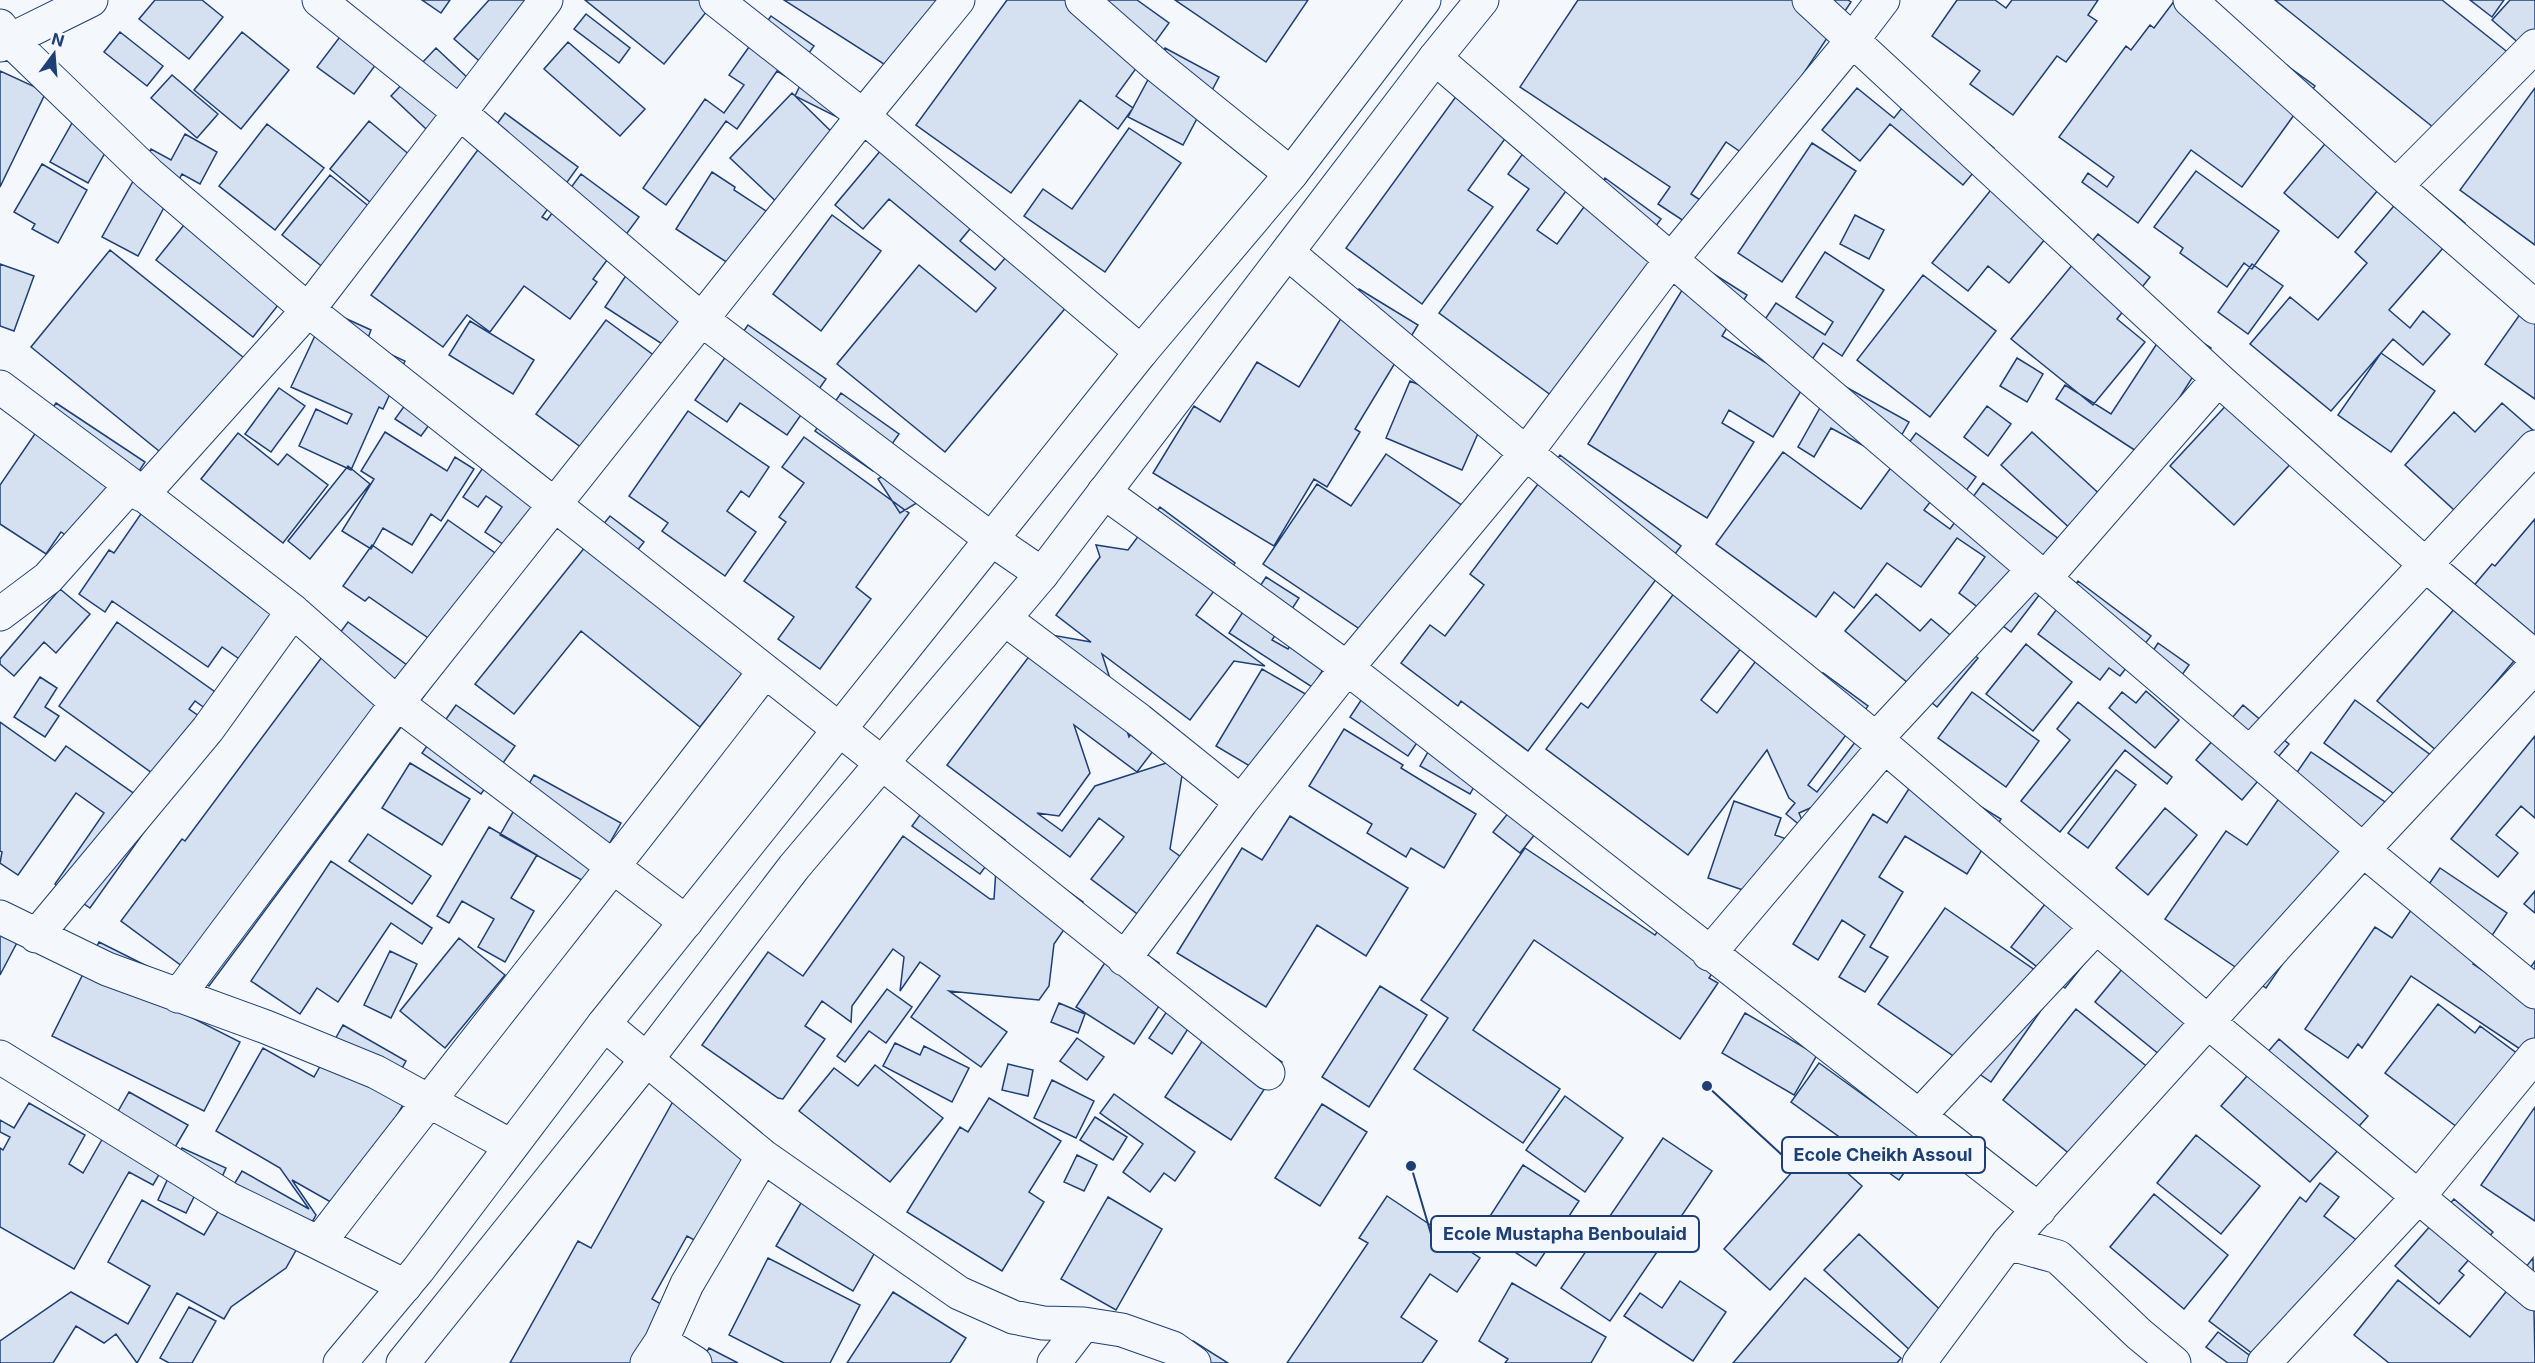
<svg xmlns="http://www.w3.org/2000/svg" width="2535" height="1363" viewBox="0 0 2535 1363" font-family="Inter,sans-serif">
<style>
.building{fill:#d5e0f0;stroke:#1d3f73;stroke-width:1.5}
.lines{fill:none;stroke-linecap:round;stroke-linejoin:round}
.street-casing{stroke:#1d3f73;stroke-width:35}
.primary-casing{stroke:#1d3f73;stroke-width:35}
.street{stroke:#f4f7fb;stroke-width:33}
.primary{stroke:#f4f7fb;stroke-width:33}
.leader{fill:none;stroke:#1d3f73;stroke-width:2}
.callout-dot{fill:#1d3f73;stroke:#f4f7fb;stroke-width:2}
.callout{fill:#f4f7fb;stroke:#1d3f73;stroke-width:2}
.callout-label{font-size:18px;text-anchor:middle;font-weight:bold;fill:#1d3f73}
</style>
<rect width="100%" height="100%" fill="#f4f7fb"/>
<path class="building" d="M155 0H202L223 17 189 59 139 19Z
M422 0H450L441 13Z
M489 0H556L492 72 454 39Z
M585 0H716L664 64Z
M784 0H965L912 82Z
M1007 0H1137L1169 23 1116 96 1133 108 1118 129 1080 100 1011 193 916 125Z
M1175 0H1308L1266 62Z
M1578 0H1848L1851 2 1748 157 1726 142 1691 194 1723 215 1708 237 1658 204 1670 187 1520 87Z
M1957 0H1995L2006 8 2012 0H2098L2088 15 2097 21 2066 62 2057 56 2013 115 1970 84 1980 71 1932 36Z
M2175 0H2197L2315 86 2242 187 2191 150 2138 223 2082 182 2088 173 2107 187 2114 177 2059 137 2126 46 2131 50 2150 25 2154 28Z
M2275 0H2442L2515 58 2449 140Z
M2470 0H2504L2492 17Z
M2510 0H2535V43L2528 51 2492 20Z
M586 14 630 48 619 63 574 29Z
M771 16 814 46 790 79 777 71 737 129 726 121 666 205 643 188 705 99 724 113 744 85 729 75Z
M355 17 391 44 354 94 317 67Z
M120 32 163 66 147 86 104 52Z
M242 32 289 70 241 129 194 90Z
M568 42 645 109 620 136 544 69Z
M436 48 487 96 442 144 391 96Z
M1165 48 1219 77 1183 145 1128 117Z
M808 69 837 117 795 96Z
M0 71 46 92 0 187Z
M172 75 218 114 197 138 151 98Z
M1468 80 1520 118 1468 190 1493 207 1422 304 1346 248Z
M1919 87 1994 148 1963 185 1890 124 1860 161 1822 130 1857 88 1894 118Z
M2535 88V245L2460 190Z
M792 93 846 146 783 208 730 158Z
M505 113 578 167 542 217 547 220 581 174 639 217 593 279 597 282 570 319 524 286 490 332 467 315 443 347 371 295Z
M76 116 114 137 88 183 50 162Z
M369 121 417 161 377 208 330 169Z
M2344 121 2398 166 2338 238 2284 193Z
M267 124 324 168 275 230 219 186Z
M1129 128 1181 163 1105 272 1024 216 1043 189 1072 209Z
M897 131 988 207 960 241 995 270 1023 237 1083 287 945 452 837 364 919 265 976 312 996 288 889 199 863 229 835 205Z
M185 134 217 152 200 184 182 174 138 256 102 237 151 149 171 160Z
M1535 137 1581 171 1537 230 1557 244 1605 178 1661 219 1637 252 1662 270 1563 404 1439 313 1529 189 1508 174Z
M1812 143 1856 171 1782 282 1738 253Z
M42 164 87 190 58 243 32 229 35 224 14 212Z
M2007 170 2064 216 2009 283 1988 266 1968 291 1932 263Z
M2196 171 2279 231 2252 269 2244 263 2227 287 2180 253 2183 248 2154 227Z
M712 172 735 187 734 190 789 226 754 280 676 229Z
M330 175 376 212 329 272 282 235Z
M2415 181 2465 223 2389 310 2410 328 2423 311 2450 334 2423 365 2393 339 2331 411 2250 344 2290 297 2318 320 2367 263 2355 252Z
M196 210 293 286 253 337 156 260Z
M832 215 881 251 821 331 773 294Z
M1855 215 1884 230 1869 259 1840 244Z
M2098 234 2150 277 2117 319 2145 342 2093 405 2011 339Z
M110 250 254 366 175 464 31 347Z
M1825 252 1884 290 1842 356 1823 343 1803 373 1751 340 1776 303 1825 335 1833 322 1796 297Z
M639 256 708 301 676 353 605 307Z
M0 264 34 276 14 331 0 326Z
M1698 264 1747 295 1722 336 1804 386 1773 437 1729 410 1722 423 1754 442 1707 518 1588 444Z
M2252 264 2283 286 2248 334 2218 312Z
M1923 275 1996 331 1930 417 1857 360Z
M1359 289 1418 325 1355 429 1360 432 1327 487 1314 479 1274 546 1153 473 1194 406 1220 422 1257 362 1299 387Z
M2535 293V399L2485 364Z
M327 310 371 330 366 343 405 361 383 409 379 407 351 470 299 446 316 409 347 424 352 414 291 387Z
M606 320 671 368 601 462 536 414Z
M470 321 534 360 513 394 449 355Z
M2171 322 2211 348 2171 411 2153 462 2056 399 2065 385 2111 414Z
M748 325 826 379 787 435 740 403 727 422 695 400Z
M2381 353 2435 391 2391 452 2338 415Z
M2017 358 2043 374 2027 402 2000 386Z
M1410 381 1487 413 1462 470 1386 438Z
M1835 381 1909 422 1888 459 1831 428 1814 457 1798 447Z
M418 387 443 406 421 436 395 419Z
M279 388 305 406 271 452 245 434Z
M841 393 899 434 873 471 815 431Z
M2232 399 2296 458 2234 525 2170 466Z
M56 403 145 462 87 550 61 532 46 554 0 524V485Z
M2502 403 2535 432 2477 531 2405 465 2454 412 2475 432Z
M1987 406 2011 424 1988 456 1964 437Z
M688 411 769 467 749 497 741 491 727 511 756 532 725 576 662 531 668 523 629 496Z
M385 432 447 471 455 457 474 469 441 521 431 514 412 545 383 528 371 549 342 531 374 479 361 471Z
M2032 432 2105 499 2074 532 2001 465Z
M238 433 278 465 287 454 328 485 283 543 201 479Z
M1916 433 1976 477 1949 514 1931 501 1924 510 1950 529 1983 483 2067 545 2046 586 2011 632 1959 593 1985 557 1957 538 1921 587 1887 563 1854 608 1834 592 1816 617 1716 544 1783 452 1861 509Z
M804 437 909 513 856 587 871 599 820 669 778 639 794 617 744 581 786 522 779 517 804 483 782 467Z
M493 453 558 496 519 555 485 532 502 507 486 496 478 507 463 497Z
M1386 454 1469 510 1379 642 1263 564 1317 484 1351 506Z
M1560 455 1681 546 1528 751 1461 701 1458 706 1401 663 1430 625 1445 636 1484 585 1470 574Z
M348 466 370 484 310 559 288 541Z
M898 466 920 501 900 513 878 479Z
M152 498 298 599 251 667 222 647 208 667 112 601 105 612 79 594 109 550 114 553Z
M1160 507 1235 563 1196 615 1265 666 1234 661 1190 720 1102 654 1129 737 1147 713 1169 730 1137 772 1074 725 1090 773 1059 816 1037 813 1062 831 1095 786 1185 757 1170 849 1188 862 1144 919 1091 879 1124 837 1099 818 1070 857 947 765 1046 634 1091 642 1056 615 1100 557 1096 545 1128 550Z
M610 516 644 542 629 561 753 660 700 727 581 631 514 714 475 684Z
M2535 519V636L2481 700 2448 760 2377 701 2492 564 2495 566Z
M448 520 508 562 447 651 369 597 365 601 343 586 372 545 412 573Z
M1687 576 1756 629 1701 700 1717 713 1773 638 1822 675 1823 673 1868 706 1808 785 1817 792 1866 728 1863 785 1799 813 1806 830 1786 814 1795 803 1789 798 1767 750 1688 855 1546 749 1581 703 1588 708Z
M1266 577 1299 598 1272 640 1288 649 1304 626 1337 648 1312 687 1229 633Z
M2078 581 2151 636 2120 676 2109 668 2100 680 2038 634Z
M60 589 90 614 56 653 44 642 14 676 0 664V659Z
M1876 594 1920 631 1931 619 1978 658 1937 707 1845 631Z
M117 622 232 704 221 720 195 701 189 709 222 732 177 791 59 706Z
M348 622 433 684 209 986 121 921 182 839 185 841Z
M2158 643 2189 665 2167 696 2137 676Z
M2026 644 2072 682 2033 731 1986 694Z
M1262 669 1316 700 1270 778 1216 746Z
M40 677 57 688 45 707 59 716 45 737 14 717Z
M1373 682 1431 722 1408 756 1350 717Z
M2146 691 2179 720 2155 748 2109 708 2122 692 2136 703Z
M1972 692 2039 741 2006 787 1938 738Z
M2355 700 2446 766 2415 809 2324 743Z
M2078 702 2172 777 2167 784 2125 750 2060 832 2021 801 2070 740 2057 729Z
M456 705 515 746 481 794 422 753Z
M2243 705 2289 744 2242 800 2196 760Z
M0 722 55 761 66 746 159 811 90 908 55 884 104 813 76 793 18 875 0 863 2 852 0 851Z
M1344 729 1403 765 1401 768 1476 814 1444 868 1411 848 1406 857 1367 833 1372 824 1309 786Z
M1440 731 1489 760 1470 794 1420 766Z
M2535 736V818L2521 806 2496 835 2518 853 2498 877 2451 839Z
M2311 752 2391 806 2266 988 2165 919 2226 831 2247 845Z
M410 763 470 799 442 845 382 808Z
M1921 770 2001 819 1967 874 1905 836 1879 877 1903 892 1870 947 1888 957 1865 992 1839 977 1865 935 1842 920 1818 960 1793 944 1873 814 1887 823Z
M2116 770 2136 785 2088 848 2068 833Z
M534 775 621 823 587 883 500 835Z
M937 791 1005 840 980 874 912 826Z
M1734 801 1781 818 1775 835 1792 841 1772 900 1708 878Z
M1517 802 1543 824 1520 853 1493 832Z
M2165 808 2197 835 2148 895 2116 868Z
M1290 816 1408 888 1366 956 1317 925 1266 1007 1177 953 1242 848 1262 860Z
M489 827 537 855 511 898 534 911 505 962 478 947 494 919 462 901 449 923 437 916Z
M368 834 431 876 412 904 349 861Z
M903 836 990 899H994L996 869 1010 850 1083 902 1054 944 1049 986 1039 1000 949 991 1007 1032 981 1067 911 1017 940 976 920 962 900 991 904 957 893 949 852 1006 851 1022 822 1001 805 1026 825 1039 783 1099 778 1098 702 1045 768 952 803 976Z
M1525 848 1655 935 1669 915 1726 953 1709 978 1718 983 1680 1039 1534 940 1473 1030 1560 1089 1523 1143 1414 1069 1448 1018 1421 1000Z
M331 861 432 928 422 944 391 923 338 1002 317 988 300 1014 251 981Z
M2440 868 2507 913 2473 964 2514 991 2535 961V1059L2411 976 2362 1048 2358 1044 2348 1058 2305 1029 2375 927 2392 938Z
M2535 891V913L2524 904Z
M2049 899 2078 922 2087 960 2065 988 2011 947Z
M0 902 30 918 0 975Z
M1945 908 2058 986 1991 1082 1878 1004Z
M459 938 505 975 445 1048 400 1011Z
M1121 938 1159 963 1141 991 1161 1003 1134 1044 1076 1007Z
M99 942 171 978 159 1001 240 1042 204 1111 52 1036Z
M390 951 417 964 391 1018 364 1005Z
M2137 951 2202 1005 2160 1055 2095 1002Z
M1380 986 1427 1015 1369 1107 1322 1077Z
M887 989 912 1007 886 1043 869 1031 845 1062 837 1056Z
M1178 995 1200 1010 1172 1054 1149 1038Z
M1059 1003 1085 1014 1078 1033 1051 1022Z
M2438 1004 2475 1033 2480 1026 2522 1057 2465 1133 2385 1073Z
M2076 1009 2155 1073 2082 1164 2003 1100Z
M1745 1013 1817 1055 1794 1095 1722 1053Z
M1217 1019 1282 1062 1231 1140 1165 1097Z
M343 1025 406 1061 396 1079 408 1096 343 1209 292 1180 316 1215 286 1268 231 1307 224 1319 177 1293 137 1363 116 1334 104 1343 76 1326 53 1363H0V1341L71 1292 128 1324 150 1286 108 1262 142 1200 204 1235 242 1171 309 1209 280 1168 216 1131 263 1048 314 1077Z
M1077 1038 1104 1057 1087 1080 1060 1061Z
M2279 1039 2368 1116 2310 1182 2221 1106Z
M895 1043 920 1055 924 1046 969 1068 952 1102 883 1066Z
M1819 1063 1927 1141 1899 1180 1791 1102Z
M1008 1064 1033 1070 1028 1096 1002 1090Z
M875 1065 943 1118 890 1182 799 1111 834 1068 858 1086Z
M1052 1080 1094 1101 1076 1138 1034 1118Z
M129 1092 188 1125 153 1185 129 1172 74 1269 0 1227V1148L3 1150 10 1137 0 1132V1120L14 1128 29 1103 85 1135 69 1164 83 1173Z
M1114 1094 1195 1152 1175 1181 1164 1173 1150 1192 1123 1172 1143 1144 1100 1113Z
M676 1096 779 1154 722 1255 687 1236 652 1299 689 1320 665 1363H510L578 1241 591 1248Z
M1565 1096 1623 1138 1585 1192 1526 1150Z
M989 1098 1061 1141 1029 1192 1044 1202 1002 1271 907 1212 960 1127 968 1132Z
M1322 1104 1367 1132 1320 1206 1275 1178Z
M2535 1107V1221L2481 1185Z
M1095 1117 1127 1137 1113 1160 1080 1140Z
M2196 1135 2260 1186 2221 1234 2157 1183Z
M1663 1138 1712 1171 1610 1321 1561 1288Z
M1816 1145 1862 1186 1770 1290 1724 1249Z
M182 1148 226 1168 217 1188 202 1181 186 1213 158 1200Z
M1077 1155 1097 1165 1084 1191 1064 1182Z
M1523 1165 1579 1201 1536 1266 1481 1230Z
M2320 1183 2339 1197 2324 1216 2370 1250 2265 1363 2209 1321 2300 1197 2306 1202Z
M2154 1194 2228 1255 2184 1309 2110 1247Z
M805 1196 882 1240 853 1291 776 1246Z
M1387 1196 1480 1258 1457 1292 1430 1274 1401 1317 1437 1341 1422 1363H1287L1368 1243 1359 1238Z
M1108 1197 1162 1229 1116 1310 1061 1279Z
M2454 1199 2493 1232 2459 1271 2464 1275 2439 1304 2395 1266Z
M1859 1234 1948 1317 1914 1354 1824 1270Z
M768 1258 860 1305 830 1363H784L729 1335Z
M2533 1258 2535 1363H2389L2354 1335 2398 1280 2470 1337Z
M1805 1278 1901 1358 1897 1363H1733Z
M1680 1281 1726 1312 1693 1361 1624 1316 1640 1293 1662 1308Z
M1512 1283 1606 1337 1591 1363H1505L1508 1359 1479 1341Z
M893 1292 966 1338 950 1363H847Z
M189 1307 216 1321 192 1363H169L160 1358Z
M2218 1332 2260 1363H2228L2206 1347Z
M1193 1341 1228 1363H1180Z
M709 1348 738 1363H701Z"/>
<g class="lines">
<g class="street-casing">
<path id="street" d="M319 0 459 112 701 319 991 539 1042 574
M716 0 863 116 1141 352
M1082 0 1156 65 1291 174
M1809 0 2218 379 2427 566 2535 657
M2190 0 2396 186 2535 307
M0 26 11 41 149 174 308 310 883 764 1268 1073
M0 45 91 0
M1435 58 2363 850 2535 992
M2396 186 2535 46
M1288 253 1526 453 1876 739 2208 1022 2535 1294
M0 387 131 485 293 611 397 703 686 922
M1104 492 1347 668 2039 1210
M142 495 308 310 546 0
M2045 578 2218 379
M0 614 48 578 131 485
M1005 619 1139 720 1241 802
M1876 739 2034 569
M2250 753 2535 447
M0 917 107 969 266 1027 376 1072 511 1146
M36 936 208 729 293 611
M1709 954 1884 747
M1124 959 1241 802 1347 668 1526 453 1671 260 1851 42 1883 0
M178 996 397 703 863 116 958 0
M604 1024 763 1156 959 1293 1013 1317 1043 1323 1084 1324 1122 1330 1173 1348 1194 1363
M0 1057 229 1199 319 1243C466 1051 618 863 765 671
M1919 1116 2096 927
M319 1243 405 1286
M2008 1243 2058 1257 2139 1334 2174 1363
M661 1342 695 1363
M647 1363 661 1342 687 1284 763 1156
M1054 1363 1084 1324
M1919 1363 2008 1243 2363 850 2535 666
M2264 1363 2419 1196 2535 1055"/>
</g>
<g class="primary-casing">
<path id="primary" d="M340 1363 418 1270 604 1024 1141 352 1291 174 1424 0
M403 1363 647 1059 794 867 1042 574 1435 58 1482 0"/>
</g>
<use href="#street" class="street"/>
<use href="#primary" class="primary"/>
</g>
<path class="leader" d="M1707 1086L1782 1155M1411 1166L1431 1234"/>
<g class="callout-dot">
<circle cx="1707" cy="1086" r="6"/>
<circle cx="1411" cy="1166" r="6"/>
</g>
<g class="callout">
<rect x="1782" y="1137" width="203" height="36" rx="6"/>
<rect x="1431" y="1216" width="268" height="36" rx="6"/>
</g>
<g class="callout-label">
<text x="1883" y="1161">Ecole Cheikh Assoul</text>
<text x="1565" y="1240">Ecole Mustapha Benboulaid</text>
</g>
<g transform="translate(54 54) rotate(16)" stroke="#f4f7fb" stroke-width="4.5" paint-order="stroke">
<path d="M0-4.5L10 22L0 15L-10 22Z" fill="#1d3f73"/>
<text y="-9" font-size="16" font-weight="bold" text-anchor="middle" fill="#1d3f73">N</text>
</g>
</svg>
